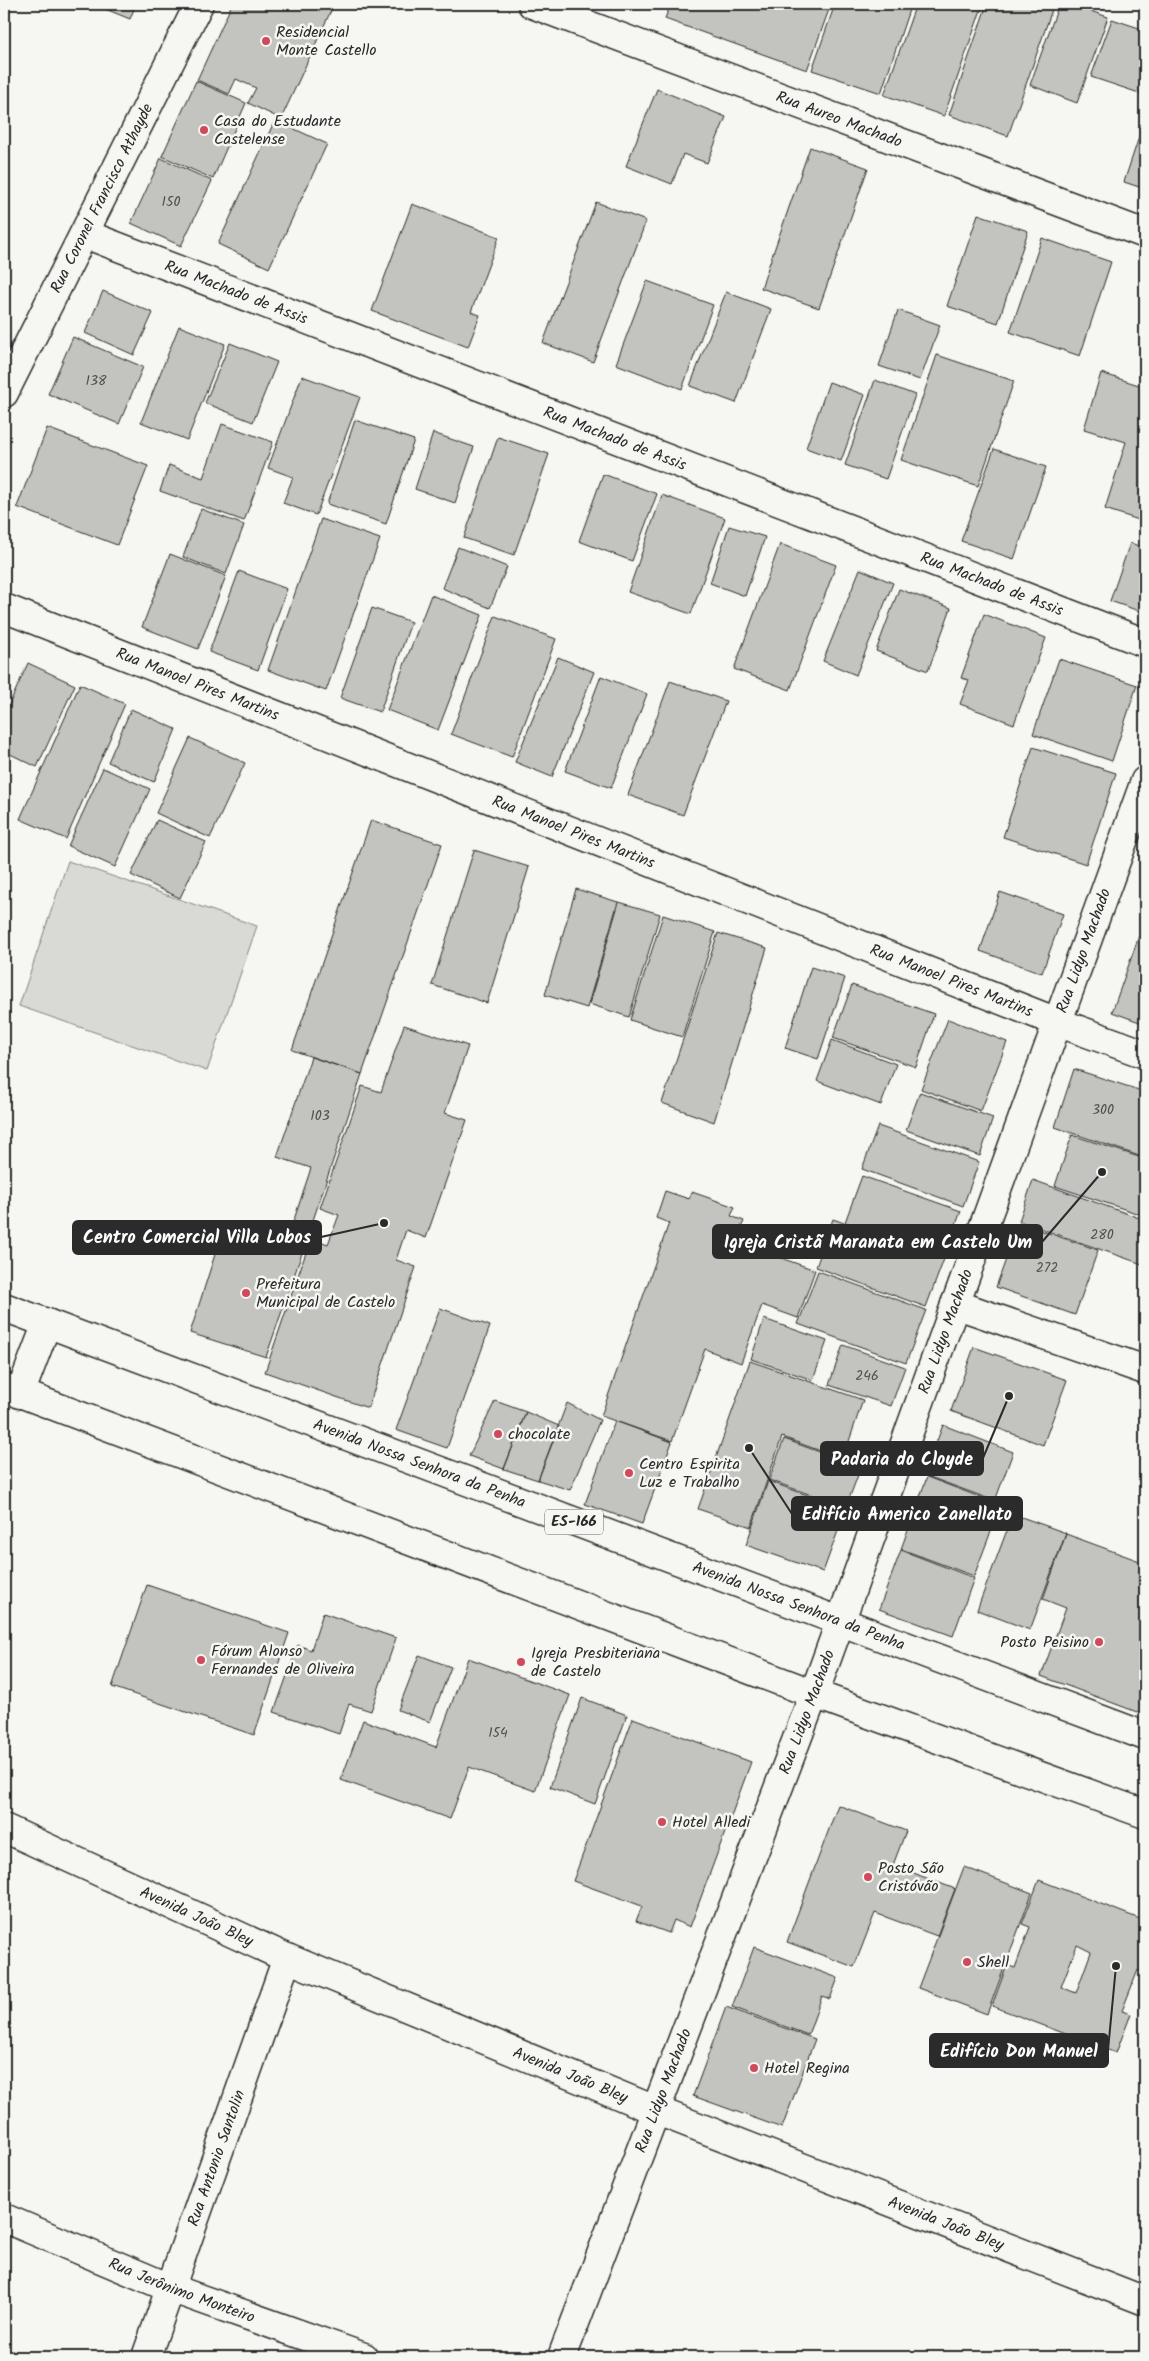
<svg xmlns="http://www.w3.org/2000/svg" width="1149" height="2361" viewBox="0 0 1149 2361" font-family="Kalam,sans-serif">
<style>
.green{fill:#d9d9d5;stroke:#828280}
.building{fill:#c3c3c0;stroke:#2b2b2b;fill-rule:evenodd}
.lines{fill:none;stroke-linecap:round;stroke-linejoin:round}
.minor-casing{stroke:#2b2b2b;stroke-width:31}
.major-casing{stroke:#2b2b2b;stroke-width:31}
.minor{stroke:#f6f6f2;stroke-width:28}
.major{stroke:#f6f6f2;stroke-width:28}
.poi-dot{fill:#d1495b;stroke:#f6f6f2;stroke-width:2}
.labels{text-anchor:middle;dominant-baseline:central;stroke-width:5;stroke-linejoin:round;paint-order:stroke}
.number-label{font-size:14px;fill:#515150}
.shield{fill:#f6f6f2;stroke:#686867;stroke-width:1}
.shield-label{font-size:15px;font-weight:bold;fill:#2b2b2b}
.poi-label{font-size:16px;fill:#2b2b2b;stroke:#f6f6f2;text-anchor:start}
.street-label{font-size:16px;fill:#2b2b2b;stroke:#f6f6f2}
.leader{fill:none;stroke:#2b2b2b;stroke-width:2}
.callout-dot{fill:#2b2b2b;stroke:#f6f6f2;stroke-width:2}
.callout{fill:#2b2b2b;stroke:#2b2b2b;stroke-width:2}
.callout-label{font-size:18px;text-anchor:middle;font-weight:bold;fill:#fff}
</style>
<rect width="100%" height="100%" fill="#f6f6f2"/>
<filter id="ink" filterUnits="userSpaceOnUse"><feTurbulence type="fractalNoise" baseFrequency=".02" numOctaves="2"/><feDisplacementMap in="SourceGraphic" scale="10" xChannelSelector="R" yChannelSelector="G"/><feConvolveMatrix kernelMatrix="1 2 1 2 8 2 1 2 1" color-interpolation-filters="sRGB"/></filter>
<g filter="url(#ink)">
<path class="green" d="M68 861 257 926 207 1071 19 1006Z"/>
<path class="building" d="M93 4H136L130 19Z
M232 4H334L281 119 248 103 256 88 236 79 229 94 197 80Z
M670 4H831L807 70 665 19Z
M835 4H911L881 93 812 70Z
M916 4H983L944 116 884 95Z
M987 4H1054L1008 136 949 115Z
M1059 4H1070L1108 17 1077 103 1030 85Z
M1112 19 1145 30V95L1091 77Z
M196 81 246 103 213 179 162 156Z
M657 89 726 117 707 163 683 154 672 184 626 166Z
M1145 119V189L1124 182Z
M275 120 327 144 269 268 218 244Z
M810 147 868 168 819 308 761 288Z
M161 158 212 181 181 246 131 223Z
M596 202 646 221 593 362 543 343Z
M412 204 499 237 471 312 480 315 468 347 372 311Z
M978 214 1028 231 998 323 947 306Z
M1042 238 1111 262 1080 356 1010 332Z
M647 281 713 305 682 389 616 364Z
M103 291 153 313 134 355 85 333Z
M726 292 771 309 736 403 690 386Z
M898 310 940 325 920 380 879 366Z
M179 326 225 344 187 440 141 422Z
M73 337 143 367 119 424 48 394Z
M230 343 277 362 253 422 205 403Z
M937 355 1014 381 978 486 901 460Z
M1101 373 1145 387V522L1105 509 1126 442 1084 429Z
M302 376 360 397 316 515 283 503 293 477 268 468Z
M875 380 915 395 886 479 845 465Z
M829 382 865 395 841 461 806 448Z
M355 420 414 440 386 524 327 504Z
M222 424 273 442 244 521 160 491 169 465 203 478Z
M47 428 148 466 117 545 17 507Z
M433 433 474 447 455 503 415 489Z
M498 437 549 454 514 555 464 538Z
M994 449 1046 467 1014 559 961 541Z
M603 474 657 494 632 561 579 541Z
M662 495 725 518 691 614 628 592Z
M201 509 244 525 226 574 183 557Z
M321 519 380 539 326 691 268 670Z
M729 526 765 537 745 596 710 583Z
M1130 543 1145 548V613L1110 601Z
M780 544 836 565 790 690 734 669Z
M458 547 507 567 490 608 442 588Z
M170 554 226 576 198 649 142 627Z
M860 569 893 583 856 675 823 661Z
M239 571 287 589 258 670 209 652Z
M899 589 951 608 928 671 876 651Z
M431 595 482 615 438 730 387 710Z
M372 608 411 622 380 712 340 698Z
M984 614 1046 638 1014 724 960 704 969 680 961 678Z
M495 616 556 639 512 757 451 734Z
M558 657 594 672 552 777 515 762Z
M1059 659 1137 685 1112 761 1033 734Z
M28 663 75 685 37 767 4 751V716Z
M601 676 647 694 611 788 565 771Z
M670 681 726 701 683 815 628 795Z
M80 684 125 704 66 839 20 819Z
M131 709 176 729 154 782 108 762Z
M190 738 245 763 210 838 156 813Z
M1033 747 1116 773 1086 864 1003 837Z
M103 768 150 789 115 867 68 846Z
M157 820 206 842 180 898 131 875Z
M371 820 442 844 362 1074 292 1050Z
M474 850 529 867 487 1003 432 985Z
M576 889 618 902 587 1008 545 995Z
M1000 892 1063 914 1042 973 980 951Z
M619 902 660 914 629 1017 589 1004Z
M663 915 715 932 682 1037 630 1020Z
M1145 919V1024L1112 1012Z
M718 933 767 948 714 1122 662 1103Z
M811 967 845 978 818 1059 785 1048Z
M852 985 934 1014 916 1067 833 1038Z
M948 1019 1007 1042 981 1111 921 1089Z
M404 1025 468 1046 445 1113 467 1120 426 1238 406 1230 396 1260 416 1267 368 1408 265 1372 311 1238 328 1244 339 1215 320 1208 362 1086 381 1092Z
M832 1040 896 1064 881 1105 817 1081Z
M311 1057 362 1074 302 1253 285 1247 311 1168 277 1157Z
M1074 1069 1145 1092V1158L1055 1127Z
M920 1092 993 1118 980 1156 906 1130Z
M878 1126 979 1162 963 1206 862 1169Z
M1072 1135 1145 1159V1216L1055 1186Z
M862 1176 961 1211 944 1257 845 1222Z
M1033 1180 1145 1220V1265L1019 1221Z
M665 1191 689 1199 692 1192 735 1207 731 1216 744 1221 741 1228 755 1232 752 1240 780 1250 778 1257 815 1270 798 1318 762 1305 741 1363 705 1349 672 1441 601 1416 669 1223 656 1218Z
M833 1219 944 1259 926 1307 816 1267Z
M1019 1223 1098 1250 1075 1315 996 1287Z
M224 1226 302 1253 266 1357 190 1333Z
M818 1271 926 1310 906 1363 798 1324Z
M440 1308 490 1326 447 1448 396 1430Z
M764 1319 827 1341 813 1380 751 1359Z
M843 1345 905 1367 891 1406 829 1385Z
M974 1347 1067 1380 1043 1445 951 1411Z
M750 1361 863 1400 843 1459 782 1437 751 1527 698 1509Z
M495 1401 526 1412 504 1469 469 1456Z
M567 1403 600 1420 570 1490 538 1480Z
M526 1412 559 1426 538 1480 504 1469Z
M615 1421 672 1442 642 1524 585 1504Z
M943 1425 1013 1452 995 1501 924 1475Z
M784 1439 861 1467 846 1507 769 1480Z
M927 1477 1001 1505 974 1576 901 1549Z
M768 1481 846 1509 823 1572 746 1545Z
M1013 1514 1066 1533 1030 1630 977 1610Z
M1066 1534 1145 1563V1715L1041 1676 1066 1608 1043 1599Z
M901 1550 974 1578 953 1636 879 1609Z
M147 1585 289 1633 254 1735 112 1687Z
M323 1613 396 1638 371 1711 349 1704 339 1734 274 1712 298 1645 311 1650Z
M419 1655 451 1667 430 1722 398 1710Z
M468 1658 570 1695 535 1791 469 1767 450 1819 341 1780 363 1720 436 1747Z
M582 1698 627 1715 595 1804 550 1787Z
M633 1718 751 1762 690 1927 674 1920 669 1933 636 1921 642 1906 573 1881Z
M838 1805 906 1831 893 1865 955 1889 937 1936 875 1913 854 1967 787 1942Z
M964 1867 1032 1893 987 2014 918 1988Z
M1039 1880 1145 1921V1973L1138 1970 1122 2011 1131 2014 1116 2053 992 2006 1007 1965 1015 1968 1030 1927 1022 1924ZM1077 1945 1091 1952 1076 1993 1061 1987Z
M754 1947 838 1978 830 1999 822 1996 808 2035 732 2007Z
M726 2007 815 2039 782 2128 693 2096Z"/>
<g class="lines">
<g class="minor-casing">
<g id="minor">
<path id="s1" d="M532 4 1145 234"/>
<path id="s2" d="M85 234 1145 643"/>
<path id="s3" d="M4 393 199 4"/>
<path id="s4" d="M4 608 1057 1022 1145 1054"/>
<path d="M955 1304 1145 1370"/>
<path id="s5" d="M4 1828 287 1958 655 2110 1145 2301"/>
<path id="s6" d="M4 2218 170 2288 364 2357"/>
<path id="s7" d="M146 2357 287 1958"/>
<path id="s8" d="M562 2357 814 1694 1145 781"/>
</g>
</g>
<g class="major-casing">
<g id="major">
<path id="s9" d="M4 1307 1145 1736"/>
<path d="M4 1387 814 1694 1145 1814"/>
<path d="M20 1394 47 1323"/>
</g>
</g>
<use href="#minor" class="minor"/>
<use href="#major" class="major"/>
</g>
</g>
<g class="poi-dot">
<circle cx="266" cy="41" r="5"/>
<circle cx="204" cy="130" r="5"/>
<circle cx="246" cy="1293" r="5"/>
<circle cx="498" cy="1434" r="5"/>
<circle cx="629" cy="1473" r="5"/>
<circle cx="1099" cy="1642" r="5"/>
<circle cx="201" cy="1660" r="5"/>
<circle cx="521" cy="1662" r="5"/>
<circle cx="662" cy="1822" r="5"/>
<circle cx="868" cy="1877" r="5"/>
<circle cx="967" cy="1962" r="5"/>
<circle cx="754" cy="2068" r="5"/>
</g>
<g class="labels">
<g class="number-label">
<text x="171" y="202">150</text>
<text x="96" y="381">138</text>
<text x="1103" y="1110">300</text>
<text x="320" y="1116">103</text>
<text x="1102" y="1235">280</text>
<text x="1047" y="1268">272</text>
<text x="867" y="1376">246</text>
<text x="498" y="1733">154</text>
</g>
<rect class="shield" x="545" y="1509.5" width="58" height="25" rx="4"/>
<g class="shield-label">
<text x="574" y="1522">ES-166</text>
</g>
<g class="poi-label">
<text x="276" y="32">Residencial<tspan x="276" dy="18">Monte Castello</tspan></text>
<text x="214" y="121">Casa do Estudante<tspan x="214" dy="18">Castelense</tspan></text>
<text x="256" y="1284">Prefeitura<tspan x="256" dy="18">Municipal de Castelo</tspan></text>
<text x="508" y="1434">chocolate</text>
<text x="639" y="1464">Centro Espirita<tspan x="639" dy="18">Luz e Trabalho</tspan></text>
<text x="1089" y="1642" text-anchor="end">Posto Peisino</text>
<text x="211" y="1651">Fórum Alonso<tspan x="211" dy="18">Fernandes de Oliveira</tspan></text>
<text x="531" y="1653">Igreja Presbiteriana<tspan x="531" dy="18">de Castelo</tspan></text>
<text x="672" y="1822">Hotel Alledi</text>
<text x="878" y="1868">Posto São<tspan x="878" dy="18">Cristóvão</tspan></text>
<text x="977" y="1962">Shell</text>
<text x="764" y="2068">Hotel Regina</text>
</g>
<g class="street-label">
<text stroke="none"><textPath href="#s1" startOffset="328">Rua Aureo Machado</textPath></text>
<text stroke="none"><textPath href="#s3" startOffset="218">Rua Coronel Francisco Athayde</textPath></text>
<text stroke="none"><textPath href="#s2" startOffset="162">Rua Machado de Assis</textPath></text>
<text stroke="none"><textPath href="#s2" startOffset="568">Rua Machado de Assis</textPath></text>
<text stroke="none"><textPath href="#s2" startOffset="972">Rua Machado de Assis</textPath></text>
<text stroke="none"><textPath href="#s4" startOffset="208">Rua Manoel Pires Martins</textPath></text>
<text stroke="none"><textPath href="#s4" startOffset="612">Rua Manoel Pires Martins</textPath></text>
<text stroke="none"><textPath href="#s8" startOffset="1500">Rua Lidyo Machado</textPath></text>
<text stroke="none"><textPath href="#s4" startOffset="1018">Rua Manoel Pires Martins</textPath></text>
<text stroke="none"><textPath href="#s8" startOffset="1095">Rua Lidyo Machado</textPath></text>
<text stroke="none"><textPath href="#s9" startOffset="444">Avenida Nossa Senhora da Penha</textPath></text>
<text stroke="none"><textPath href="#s9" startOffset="849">Avenida Nossa Senhora da Penha</textPath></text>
<text stroke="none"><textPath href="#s8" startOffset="690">Rua Lidyo Machado</textPath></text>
<text stroke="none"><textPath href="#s5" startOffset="212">Avenida João Bley</textPath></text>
<text stroke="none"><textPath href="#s5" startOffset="618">Avenida João Bley</textPath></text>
<text stroke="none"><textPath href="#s8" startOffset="285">Rua Lidyo Machado</textPath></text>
<text stroke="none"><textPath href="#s7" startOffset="211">Rua Antonio Santolin</textPath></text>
<text stroke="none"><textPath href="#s5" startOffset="1022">Avenida João Bley</textPath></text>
<text stroke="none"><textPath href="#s6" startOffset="192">Rua Jerônimo Monteiro</textPath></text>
</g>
</g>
<path class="leader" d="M384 1223L321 1237M1102 1172L1042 1242M1009 1396L983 1458M749 1448L792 1514M1116 1966L1108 2050"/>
<g class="callout-dot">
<circle cx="384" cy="1223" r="5"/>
<circle cx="1102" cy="1172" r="5"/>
<circle cx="1009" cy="1396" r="5"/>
<circle cx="749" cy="1448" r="5"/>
<circle cx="1116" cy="1966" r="5"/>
</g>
<g class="callout">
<rect x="73" y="1221" width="248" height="33" rx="5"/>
<rect x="713" y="1225" width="329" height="33" rx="5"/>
<rect x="821" y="1442" width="162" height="33" rx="5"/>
<rect x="792" y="1497" width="230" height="33" rx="5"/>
<rect x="930" y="2034" width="178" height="33" rx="5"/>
</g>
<g class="callout-label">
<text x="197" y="1243">Centro Comercial Villa Lobos</text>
<text x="878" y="1248">Igreja Cristã Maranata em Castelo Um</text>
<text x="902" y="1465">Padaria do Cloyde</text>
<text x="907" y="1520">Edifício Americo Zanellato</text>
<text x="1019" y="2057">Edifício Don Manuel</text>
</g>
<rect width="1149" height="2361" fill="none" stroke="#f6f6f2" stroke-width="20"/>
<rect x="10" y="10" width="1129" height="2341" fill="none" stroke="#2b2b2b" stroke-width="2" filter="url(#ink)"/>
</svg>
